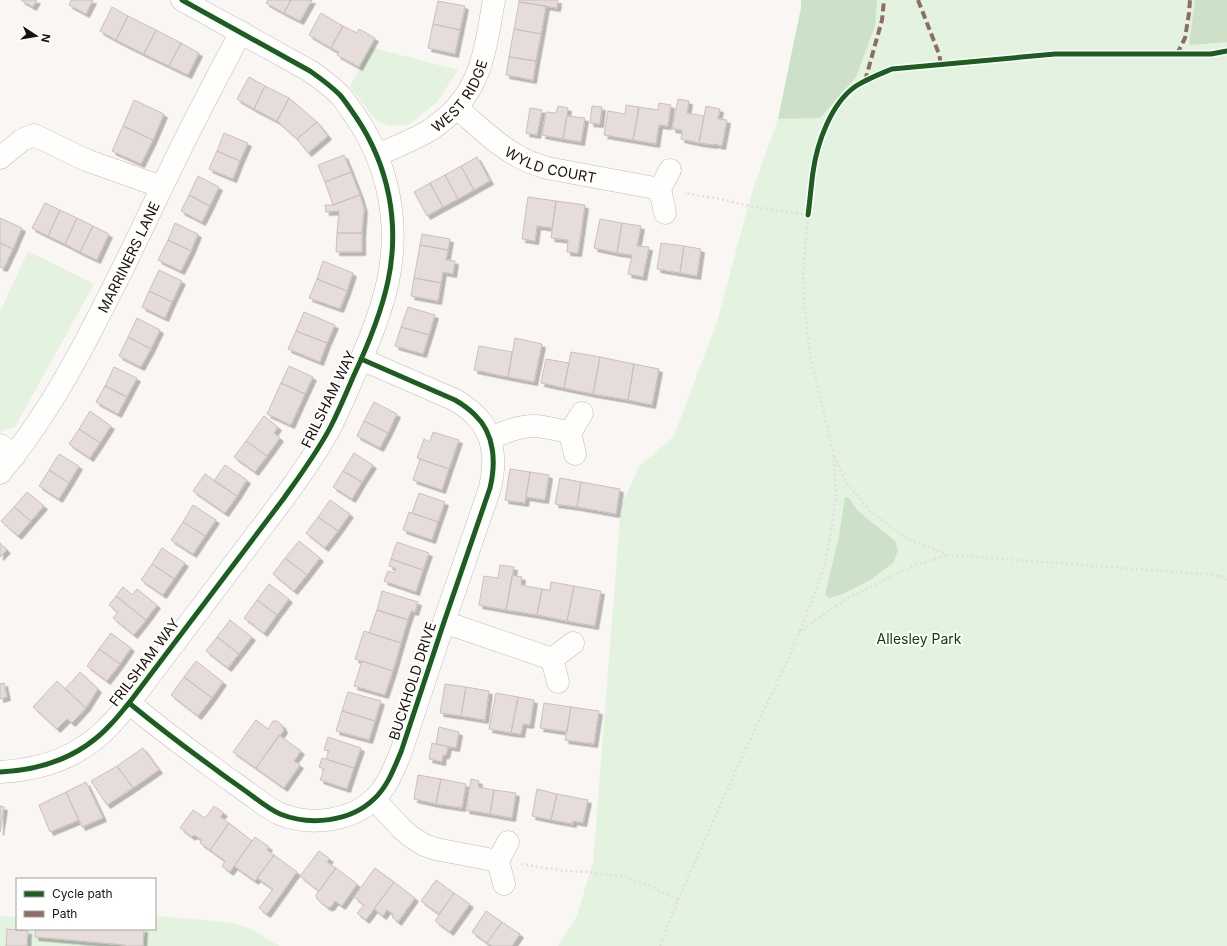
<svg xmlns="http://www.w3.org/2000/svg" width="1227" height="946" viewBox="0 0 1227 946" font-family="Inter,sans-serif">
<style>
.green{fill:#e4f2e0}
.forest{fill:#cce1c7}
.building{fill:#e6dddb;stroke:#c9c0be;filter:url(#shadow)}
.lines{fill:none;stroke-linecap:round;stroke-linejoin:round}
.minor-casing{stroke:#c0bbb5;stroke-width:23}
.path{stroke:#e0dfde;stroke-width:2.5;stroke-dasharray:2 3;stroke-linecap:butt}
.minor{stroke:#fefefd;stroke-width:22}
.quiet{stroke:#8d6e63;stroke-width:4;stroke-dasharray:8 4;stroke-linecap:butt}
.cycleway-casing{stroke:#fff;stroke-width:8}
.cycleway{stroke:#1b5e20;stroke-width:5}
.labels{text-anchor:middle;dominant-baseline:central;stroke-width:3.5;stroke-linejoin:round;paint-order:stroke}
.street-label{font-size:14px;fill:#1b1209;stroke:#fff}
.park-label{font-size:14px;fill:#0e4305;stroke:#fff}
</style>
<defs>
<filter id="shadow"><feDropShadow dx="3.5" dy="3.5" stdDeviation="0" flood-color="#0004"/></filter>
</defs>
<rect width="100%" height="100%" fill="#f9f6f4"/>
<path class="green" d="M801 0H1227V946H558L576 918 593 863 621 506 639 467 674 436 717 322 752 192 778 119 801 8Z
M370 47 458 70 436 103 408 125 388 126 376 120 350 87Z
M28 251 94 284 15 427 0 431V312Z
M0 916 17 917V929H155V916L227 922 249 928 279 946H0Z"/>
<path class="forest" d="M801 0H877L875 26 856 77 820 118 778 119 801 8Z
M1195 0H1227V42L1189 45Z
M845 497 849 498 858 511 895 541 898 551 893 563 870 580 843 594 829 598 825 595 839 536Z"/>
<path class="building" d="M21 0H37L33 7Z
M71 0H93L86 14 69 5Z
M268 0H291L284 13 266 3Z
M291 0H312L300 21 284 13Z
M519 0H558L557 8 519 2Z
M438 1 465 6 460 30 433 24Z
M519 2 546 6 541 34 514 29Z
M112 7 128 16 116 40 100 31Z
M321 13 343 26 331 48 309 35Z
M128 16 156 30 144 54 116 40Z
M433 24 460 30 455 54 428 48Z
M343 26 357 33 359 29 375 38 359 67 337 55 339 52 331 48Z
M514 29 541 34 536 61 509 57Z
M156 30 181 43 169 66 144 54Z
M181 43 199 53 188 75 169 66Z
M509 57 536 61 533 80 506 75Z
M249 77 265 86 254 109 237 99Z
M265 86 289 98 277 121 254 109Z
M289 98 317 122 297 139 277 121Z
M678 99 689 101 687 113 704 116 699 143 681 139 682 130 672 129Z
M134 100 164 114 153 140 123 126Z
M659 103 671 105 668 126 659 125 656 144 633 140 639 107 658 110Z
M626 105 639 107 633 140 604 135 608 111 625 114Z
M558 106 568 108 563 139 542 135 546 112 556 113Z
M592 106 602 107 600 124 590 123Z
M706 106 720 109 718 119 727 120 722 146 714 144V145L699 143Z
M530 108 542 110 537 135 526 133Z
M567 116 585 118 581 142 563 139Z
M317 122 328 136 308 153 297 139Z
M123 126 153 140 141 164 112 151Z
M224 133 248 143 240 161 217 151Z
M217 151 240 161 233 179 209 169Z
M344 155 351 172 325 182 318 165Z
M477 157 490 181 474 190 461 166Z
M461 166 474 190 458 199 445 175Z
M351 172 360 195 333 205 325 182Z
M445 175 458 199 443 207 430 183Z
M198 176 219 187 210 206 189 195Z
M430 183 443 207 427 216 414 192Z
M189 195 210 206 202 222 181 211Z
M360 195 364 209 362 233H337L339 211 326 212 325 205H333Z
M528 197 556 201 552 228 537 226 535 241 522 239Z
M556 201 585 205 578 253 567 252 568 240 551 238Z
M45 203 60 210 48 236 32 228Z
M60 210 77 218 65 244 48 236Z
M0 218 22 228 13 249 0 243Z
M77 218 93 226 80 252 65 244Z
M600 219 622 223 617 253 594 248Z
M175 223 198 234 191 251 168 240Z
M622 223 641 226 637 246 649 247 643 277 628 274 632 255 617 253Z
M93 226 109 234 97 260 80 252Z
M337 233H362V252H336Z
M422 234 450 239 448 250 420 245Z
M168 240 191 251 181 271 158 260Z
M0 243 13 249 4 268 0 267Z
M661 243 684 246 680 273 657 269Z
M420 245 448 250 446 260 455 261 453 274 443 272 441 283 414 278Z
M684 246 701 249 697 276 680 273Z
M323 261 353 273 347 291 317 279Z
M159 270 182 281 172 302 149 291Z
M414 278 441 283 438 301 411 296Z
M317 279 347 291 340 309 309 298Z
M149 291 172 302 165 318 142 307Z
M408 307 435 315 429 335 401 327Z
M304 312 335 325 327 343 296 331Z
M137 318 160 330 151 349 128 337Z
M401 327 429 335 423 354 395 346Z
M296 331 327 343 320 362 288 349Z
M128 337 151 349 141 367 119 356Z
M515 338 542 344 534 382 508 377Z
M479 346 512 352 508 377 474 370Z
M571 352 600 357 593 394 564 388Z
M600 357 634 364 628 400 593 394Z
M546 359 569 363 564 388 541 383Z
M634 364 659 369 652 405 628 400Z
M289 366 313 377 305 394 281 383Z
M114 367 137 378 127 397 105 386Z
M281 383 305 394 291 425 267 414Z
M105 386 127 397 118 414 96 402Z
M374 402 397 414 388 433 364 421Z
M90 411 111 426 100 443 79 429Z
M264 416 278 427 274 433 280 438 267 456 246 441Z
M364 421 388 433 380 448 357 436Z
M79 429 100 443 90 458 69 444Z
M433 432 459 440 449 469 417 458 424 439 430 442Z
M246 441 267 456 255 472 234 457Z
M354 453 373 465 362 482 343 471Z
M59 454 79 466 69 483 49 470Z
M420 459 449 469 442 490 413 480Z
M225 465 247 480 237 496 214 481Z
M510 469 530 472 525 503 505 500Z
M49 470 69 483 59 499 39 486Z
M343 471 362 482 352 499 333 487Z
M530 472 549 475 545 500 526 497Z
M205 474 237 496 225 513 193 491Z
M560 478 581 482 577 507 555 504Z
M581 482 620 489 616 514 577 507Z
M27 492 44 506 31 521 14 507Z
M419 493 445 502 438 522 412 513Z
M330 500 350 514 338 531 318 517Z
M193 505 216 520 205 536 183 522Z
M14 507 31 521 18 536 1 521Z
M409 512 438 522 432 540 403 530Z
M318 517 338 531 325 548 306 533Z
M183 522 205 536 193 554 171 540Z
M299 541 320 558 307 575 285 558Z
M397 542 429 553 423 570 391 559Z
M0 543 7 550 0 557Z
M162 548 185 563 174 579 152 564Z
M285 558 307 575 294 591 273 574Z
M391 559 423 570 416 592 384 581 388 571 394 573 396 568 389 566Z
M152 564 174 579 163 595 141 580Z
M500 565 514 567 506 610 479 605 484 576 498 578Z
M512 575 522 577 521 585 542 589 537 615 506 610Z
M551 582 574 586 567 621 537 615 542 589 550 590Z
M269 584 289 599 277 615 257 600Z
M574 586 601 591 595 626 567 621Z
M123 587 132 595 137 589 157 605 146 620 116 596Z
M382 591 418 602 415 612 411 611 408 620 377 610Z
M116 596 146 620 134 635 113 618 118 612 109 605Z
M257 600 277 615 264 633 244 618Z
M377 610 408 620 401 643 369 633Z
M230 620 252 637 239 654 217 637Z
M364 631 401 643 393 671 355 659Z
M111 633 131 648 120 664 99 649Z
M217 637 239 654 228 668 206 651Z
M99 649 120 664 107 681 87 666Z
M196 661 223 682 212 698 184 677Z
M362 661 393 671 385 695 354 686Z
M80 672 98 689 86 708 65 689Z
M184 677 212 698 198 716 171 695Z
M57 681 86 708 72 723 67 719 57 729 33 707Z
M4 683 7 697 0 699V684Z
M445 684 466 687 461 716 440 713Z
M466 687 489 691 485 720 461 716Z
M348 692 381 701 375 721 342 711Z
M496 693 518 697 511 733 489 729Z
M518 697 534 700 530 725 523 724 521 734 511 733Z
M544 703 571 707 567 732 540 728Z
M571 707 599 711 594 744 565 740Z
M342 711 375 721 369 740 336 731Z
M256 720 268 729 273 721H277L282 725 284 730 256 768 233 752Z
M439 727 459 732 456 748 436 744Z
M279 735 301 751 294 761 300 765 284 788 256 768Z
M328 737 361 748 354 768 326 759 329 751 324 750Z
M432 743 448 747 446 755H443L442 762 429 759Z
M143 748 159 770 133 788 117 766Z
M322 758 354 768 347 789 320 780 324 769 319 767Z
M117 766 133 788 107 805 91 781Z
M418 775 441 779 436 804 414 799Z
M441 779 466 784 462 808 436 804Z
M471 779 479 781 478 787 494 790 490 814 466 810Z
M86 782 103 818 82 827 66 792Z
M537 789 557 794 551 820 532 816Z
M494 790 516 793 512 818 490 814Z
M66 792 79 820 50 832 39 805Z
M557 794 588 800 583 823 573 821V824L551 820Z
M0 806 4 807 0 832Z
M214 806 224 813 220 817 229 823 210 850 200 843 202 840 194 835 192 837 180 828 193 810 205 818Z
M229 823 252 841 230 872 222 866 225 861 210 850Z
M255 837 269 847 267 850 274 855 255 881 234 866Z
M319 851 330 859 327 862 336 868 319 891 300 876Z
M274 855 297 872 267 914 259 908 273 889 257 878Z
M336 868 357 884 342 906 335 901 331 907H327L317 899 316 895Z
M375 868 394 882 366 920 357 913 364 905 354 897Z
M436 880 454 893 439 914 421 901Z
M394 882 415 898 398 922 392 917 394 915 387 910 383 916 374 909Z
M454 893 470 904 450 932 435 921Z
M486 911 502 922 487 943 472 932Z
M502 922 520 934 512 946H492L487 943Z
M7 929 28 931 27 946H6Z
M36 929H144L143 946H125V945L35 937Z"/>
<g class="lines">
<g class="minor-casing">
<g id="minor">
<path id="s1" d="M457 108C476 124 494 143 516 155 525 161 537 165 547 168L660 189"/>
<path id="s2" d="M377 155C395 147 414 140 430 130 481 96 484 56 494 0"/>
<path d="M0 158 22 140 34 135 86 160 162 187"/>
<path d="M665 213 660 189 670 170"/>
<path d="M490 438C503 433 518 426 533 426 545 426 558 430 570 433"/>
<path d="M0 445 15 455"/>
<path d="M575 454 570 433 582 413"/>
<path id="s3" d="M0 473C53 410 88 338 125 264 147 219 168 173 191 128 207 96 224 64 241 32"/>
<path d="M444 622 552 659"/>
<path d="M558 682 552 659 573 643"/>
<path d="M129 703C157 726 186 748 215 769 228 779 242 788 255 798 263 804 271 810 280 814 310 826 350 822 374 799 388 786 394 768 401 752L444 622 490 488C496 463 495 434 475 415 469 409 462 404 455 400L361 359"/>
<path d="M0 772C42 770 82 756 111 724 117 718 123 710 129 703L284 498C301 474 319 450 332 424 340 408 347 391 354 375 368 345 381 314 388 281 400 224 389 166 356 117 351 110 346 102 340 95 331 86 320 78 310 71L182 0"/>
<path d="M374 799 402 829 410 836 424 845 436 849 498 861"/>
<path d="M504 884 498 861 508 842"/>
</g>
</g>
<path class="path" d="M834 456 846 482 869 510 904 537 948 555 1215 575 1227 580
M1218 576H1227
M799 633 825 613 846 599 913 566 948 555
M521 864 565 871 588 872 626 877 650 886 678 900
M660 946 678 900 719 808 758 722 787 662 814 596 825 563 832 525 836 495 833 452 810 354 804 300 803 276 808 215 749 206 721 199 684 193"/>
<use href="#minor" class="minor"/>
<path class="quiet" d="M918 0 939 54 941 64
M1177 54 1185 38 1189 13 1190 0
M865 81 882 20 884 0"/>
<g class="cycleway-casing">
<path id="cycleway" d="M808 215C810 201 811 186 813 172 817 143 831 103 856 86 867 79 880 74 892 69L1055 54H1211L1227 51
M129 703C157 726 186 748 215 769 228 779 242 788 255 798 263 804 271 810 280 814 310 826 350 822 374 799 388 786 394 768 401 752L444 622 490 488C496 463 495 434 475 415 469 409 462 404 455 400L361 359
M0 772C42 770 82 756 111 724 117 718 123 710 129 703L284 498C301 474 319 450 332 424 340 408 347 391 354 375 368 345 381 314 388 281 400 224 389 166 356 117 351 110 346 102 340 95 331 86 320 78 310 71L182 0"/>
</g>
<use href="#cycleway" class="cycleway"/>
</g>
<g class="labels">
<g class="street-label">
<text stroke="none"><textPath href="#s2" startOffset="105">WEST RIDGE</textPath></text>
<text stroke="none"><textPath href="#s1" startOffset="112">WYLD COURT</textPath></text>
<text stroke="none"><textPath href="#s3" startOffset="252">MARRINERS LANE</textPath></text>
<text transform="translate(328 399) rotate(-64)">FRILSHAM WAY</text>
<text transform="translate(144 662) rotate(-53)">FRILSHAM WAY</text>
<text transform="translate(412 681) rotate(-72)">BUCKHOLD DRIVE</text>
</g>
<g class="park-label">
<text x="919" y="638">Allesley Park</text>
</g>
</g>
<rect x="16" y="878" width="140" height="52" fill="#ffffff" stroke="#a4a09d"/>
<rect x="24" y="891" width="20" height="6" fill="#1b5e20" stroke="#a4a09d"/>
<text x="52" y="898" font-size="12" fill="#1b1209">Cycle path</text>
<rect x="24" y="911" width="20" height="6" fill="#8d6e63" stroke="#a4a09d"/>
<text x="52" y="918" font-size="12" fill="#1b1209">Path</text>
<g transform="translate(36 36) rotate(102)" stroke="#ffffff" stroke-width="3" paint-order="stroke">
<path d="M0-3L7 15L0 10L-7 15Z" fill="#1b1209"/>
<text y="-6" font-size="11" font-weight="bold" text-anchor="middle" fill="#1b1209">N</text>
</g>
</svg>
